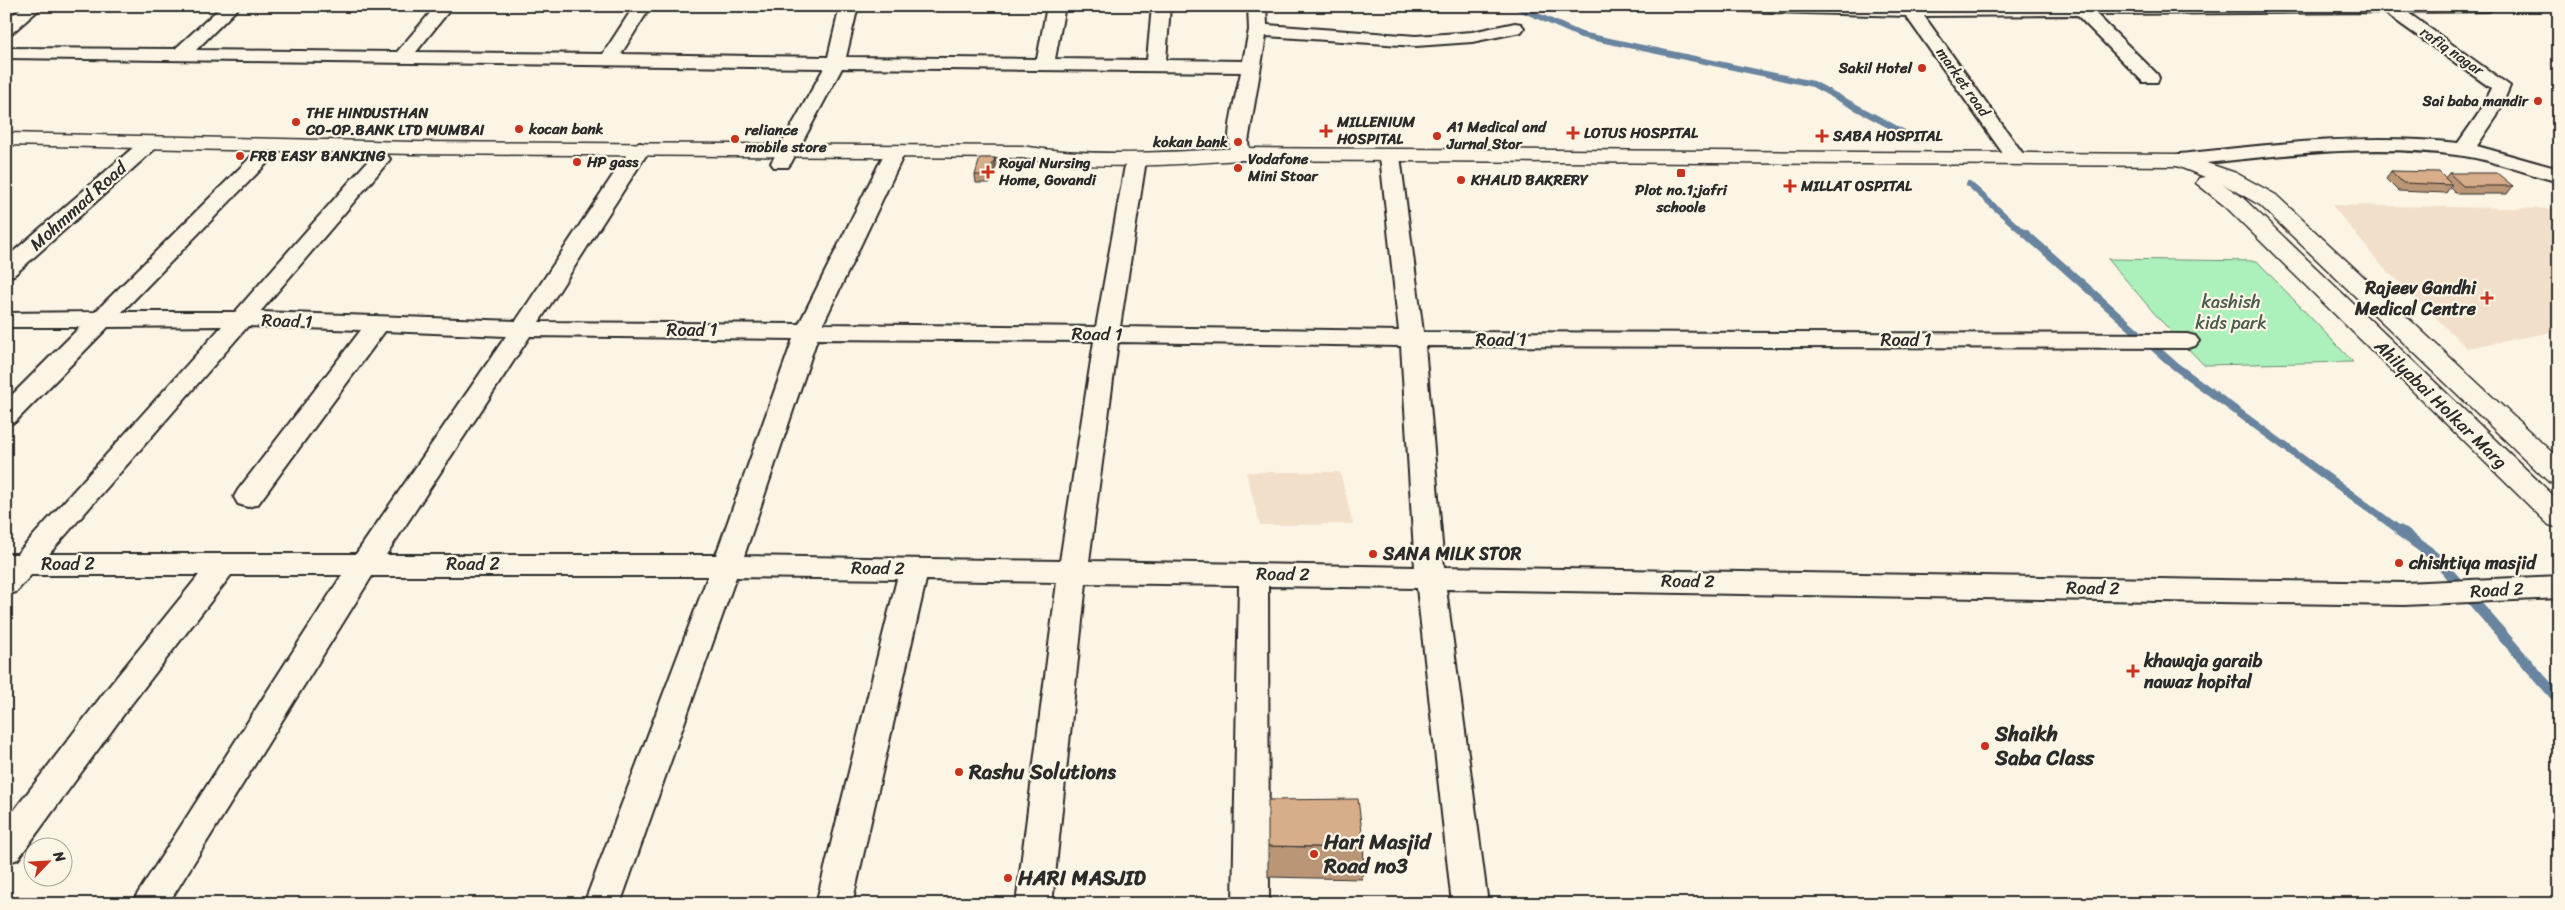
<svg xmlns="http://www.w3.org/2000/svg" width="2565" height="910" viewBox="0 0 2565 910" font-family="Sriracha,sans-serif">
<style>
.built{fill:#f1dfc9}
.green{fill:#acf0bb;stroke:#6c8e73}
.lines{fill:none;stroke-linecap:round;stroke-linejoin:round}
.stream-far2{stroke:#68849e;stroke-width:6}
.stream-far1{stroke:#68849e;stroke-width:8}
.stream{stroke:#68849e;stroke-width:11}
.street-casing{stroke:#2b2b2b;stroke-width:4}
.secondary-casing{stroke:#2b2b2b;stroke-width:3}
.street{fill:#fcf5e5;fill-rule:evenodd}
.secondary{fill:#fcf5e5;fill-rule:evenodd}
.wall{fill:#ba9576;stroke:#2b2b2b}
.shaded-wall{fill:#977960;stroke:#2b2b2b}
.building{fill:#d8ad89;stroke:#2b2b2b}
.poi-dot{fill:#c8321e;stroke:#fcf5e5;stroke-width:2}
.labels{text-anchor:middle;dominant-baseline:central;stroke-width:4.5;stroke-linejoin:round;paint-order:stroke}
.far-street-label{font-size:15px;fill:#2b2b2b;stroke:#fcf5e5}
.far-poi-label{font-size:15px;font-weight:bold;fill:#2b2b2b;stroke:#fcf5e5;text-anchor:start}
.street-label{font-size:18px;fill:#2b2b2b;stroke:#fcf5e5}
.poi-label{font-size:18px;font-weight:bold;fill:#2b2b2b;stroke:#fcf5e5;text-anchor:start}
.park-label{font-size:18px;fill:#4b5c4f;stroke:#fcf5e5}
.near-poi-label{font-size:21px;font-weight:bold;fill:#2b2b2b;stroke:#fcf5e5;text-anchor:start}
</style>
<rect width="100%" height="100%" fill="#fcf5e5"/>
<filter id="ink" filterUnits="userSpaceOnUse"><feTurbulence type="fractalNoise" baseFrequency=".02" numOctaves="2"/><feDisplacementMap in="SourceGraphic" scale="10" xChannelSelector="R" yChannelSelector="G"/><feConvolveMatrix kernelMatrix="1 2 1 2 8 2 1 2 1" color-interpolation-filters="sRGB"/></filter>
<g filter="url(#ink)">
<path class="built" d="M2332 205 2559 209V331L2467 348 2380 264Z
M1246 472H1340L1353 524 1260 525Z"/>
<path class="green" d="M2108 259 2257 261 2353 362 2204 365 2161 321Z"/>
<g class="lines">
<path class="stream-far2" d="M1515 6 1581 35 1813 84 1917 140
M1969 184 2026 235"/>
<path class="stream-far1" d="M2025 233 2175 366 2402 532"/>
<path class="stream" d="M2400 531 2433 555 2559 700"/>
<g class="street-casing">
<path id="street" d="M24 6H43L12 33 6 34V20Z
M222 6H240L196 50 397 52 436 6H453L416 52 603 54 634 6H651L621 54 828 57 840 6H858L846 57 1037 59 1047 6H1065L1055 59 1147 60 1152 6H1170L1166 60 1243 61 1249 30 1248 6H1266L1267 25 1416 36 1472 32 1515 23 1521 24 1524 28 1521 32 1472 42 1416 46 1266 36 1248 142 1250 154 1247 158H1233C1222 142 1237 92 1241 72L842 68 791 163 788 167H774L771 163 824 68 6 58V48L175 49Z
M1732 6H2497L2489 11 2407 12 2510 86 2497 116 2477 146 2559 169V182C2527 174 2497 161 2464 156 2369 142 2274 156 2180 166L2173 164 2170 160 2173 156 2180 154C2273 144 2365 133 2458 143L2477 116 2491 88 2384 12 2096 14 2157 74 2159 78 2157 82H2143L2077 15 1924 16 2026 158 2023 162H2009L1906 16 1740 11Z
M150 137 157 139 160 143 157 147 14 275 6 277V258L143 139Z
M640 143 647 145 650 149 539 322 799 324 885 152 888 148H902L905 152 823 324 1096 327 1126 160 1129 156H1143L1146 160 1120 327 1399 331 1380 156 1383 152H1397L1400 156 1423 332 2187 334 2195 336 2199 341 2195 346 2187 348 1425 346 1444 567 2404 583 2559 576V598L2404 605 1446 589 1488 904H1452L1417 588 1268 586 1269 904H1233L1239 585 1086 583 1052 904H1016L1057 582 926 580 852 904H816L897 579 736 577 620 904H584L708 576H372L168 904H131L342 575H231L129 707 18 859 6 863V821L107 689 199 575H31L16 592 6 595V554H17L222 326 108 327 15 422 6 424V401L80 327H6V313L95 312 255 153H269L272 157 269 161 122 312H235L373 155H387L390 159 387 163 260 312 516 321 633 145ZM248 326 361 330 238 490 234 497 238 504 248 507 258 504 385 331 506 336 356 554H49ZM530 336 793 339 716 555H386ZM817 339 1094 341 1060 561 744 556ZM1118 342 1401 346 1415 567 1089 561Z"/>
</g>
<g class="secondary-casing">
<path id="secondary" d="M6 133 412 142 1022 146C1095 158 1167 152 1240 148L2180 154 2236 173 2276 195 2559 459V485L2549 482 2260 205 2223 184 2242 197 2559 501V528L2549 525 2226 207 2196 183 2199 178 2205 177 2177 166 1240 160C1167 165 1095 171 1022 158L412 154 6 145Z"/>
</g>
<use href="#street" class="street"/>
<use href="#secondary" class="secondary"/>
</g>
<path class="wall" d="M995 158 996 166 990 183H976L975 175Z
M2391 171 2445 178 2449 173 2513 186 2507 194H2457L2450 187 2446 193 2398 191 2386 179Z
M1268 846 1364 848 1362 879 1268 877Z"/>
<path class="shaded-wall" d="M995 158 996 166 990 183 989 175Z"/>
<path class="building" d="M980 158H995L989 175H975Z
M2391 171 2439 172 2452 185 2403 183Z
M2449 173H2497L2513 186H2463Z
M1358 799 1364 848 1268 846V800Z"/>
</g>
<g class="poi-dot">
<circle cx="1922" cy="68" r="5"/>
<circle cx="2538" cy="101" r="5"/>
<circle cx="296" cy="122" r="5"/>
<circle cx="519" cy="129" r="5"/>
<path d="M1323.5 123.5h5v5h5v5h-5v5h-5v-5h-5v-5h5z"/>
<path d="M1570.5 125.5h5v5h5v5h-5v5h-5v-5h-5v-5h5z"/>
<circle cx="1437" cy="136" r="5"/>
<path d="M1819.5 128.5h5v5h5v5h-5v5h-5v-5h-5v-5h5z"/>
<circle cx="735" cy="139" r="5"/>
<circle cx="1238" cy="142" r="5"/>
<circle cx="240" cy="156" r="5"/>
<circle cx="577" cy="162" r="5"/>
<circle cx="1238" cy="168" r="5"/>
<path d="M985.5 164.5h5v5h5v5h-5v5h-5v-5h-5v-5h5z"/>
<rect x="1676" y="168" width="10" height="10" rx="2.5"/>
<circle cx="1461" cy="180" r="5"/>
<path d="M1787.5 178.5h5v5h5v5h-5v5h-5v-5h-5v-5h5z"/>
<path d="M2484.5 290.5h5v5h5v5h-5v5h-5v-5h-5v-5h5z"/>
<circle cx="1373" cy="554" r="5"/>
<circle cx="2399" cy="563" r="5"/>
<path d="M2130.5 663.5h5v5h5v5h-5v5h-5v-5h-5v-5h5z"/>
<circle cx="1985" cy="746" r="5"/>
<circle cx="959" cy="772" r="5"/>
<circle cx="1314" cy="854" r="5"/>
<circle cx="1008" cy="878" r="5"/>
</g>
<g class="labels">
<g class="far-street-label">
<text transform="translate(2452 51) rotate(35)">rafiq nagar</text>
<text transform="translate(1963 82) rotate(55)">market road</text>
</g>
<g class="far-poi-label">
<text x="1912" y="68" text-anchor="end">Sakil Hotel</text>
<text x="2528" y="101" text-anchor="end">Sai baba mandir</text>
<text x="306" y="113">THE HINDUSTHAN<tspan x="306" dy="17">CO-OP.BANK LTD MUMBAI</tspan></text>
<text x="1337" y="122">MILLENIUM<tspan x="1337" dy="17">HOSPITAL</tspan></text>
<text x="1447" y="127">A1 Medical and<tspan x="1447" dy="17">Jurnal Stor</tspan></text>
<text x="529" y="129">kocan bank</text>
<text x="745" y="130">reliance<tspan x="745" dy="17">mobile store</tspan></text>
<text x="1584" y="133">LOTUS HOSPITAL</text>
<text x="1833" y="136">SABA HOSPITAL</text>
<text x="1228" y="142" text-anchor="end">kokan bank</text>
<text x="250" y="156">FRB EASY BANKING</text>
<text x="1248" y="159">Vodafone<tspan x="1248" dy="17">Mini Stoar</tspan></text>
<text x="587" y="162">HP gass</text>
<text x="999" y="163">Royal Nursing<tspan x="999" dy="17">Home, Govandi</tspan></text>
<text x="1471" y="180">KHALID BAKRERY</text>
<text x="1801" y="186">MILLAT OSPITAL</text>
<text x="1681" y="190" text-anchor="middle">Plot no.1;jafri<tspan x="1681" dy="17">schoole</tspan></text>
</g>
<g class="street-label">
<text transform="translate(78 206) rotate(-42)">Mohmmad Road</text>
<text transform="translate(287 321) rotate(2)">Road 1</text>
<text x="692" y="330">Road 1</text>
<text transform="translate(1097 334) rotate(1)">Road 1</text>
<text x="1501" y="340">Road 1</text>
<text x="1906" y="340">Road 1</text>
<text transform="translate(2441 404) rotate(44)">Ahilyabai Holkar Marg</text>
<text x="68" y="564">Road 2</text>
<text x="473" y="564">Road 2</text>
<text transform="translate(878 568) rotate(1)">Road 2</text>
<text transform="translate(1283 574) rotate(1)">Road 2</text>
<text transform="translate(1688 581) rotate(1)">Road 2</text>
<text transform="translate(2093 588) rotate(1)">Road 2</text>
<text transform="translate(2497 590) rotate(-3)">Road 2</text>
</g>
<g class="poi-label">
<text x="2476" y="288" text-anchor="end">Rajeev Gandhi<tspan x="2476" dy="21">Medical Centre</tspan></text>
<text x="1383" y="554">SANA MILK STOR</text>
<text x="2409" y="563">chishtiya masjid</text>
<text x="2144" y="661">khawaja garaib<tspan x="2144" dy="21">nawaz hopital</tspan></text>
</g>
<g class="park-label">
<text x="2231" y="302">kashish<tspan x="2231" dy="21">kids park</tspan></text>
</g>
<g class="near-poi-label">
<text x="1995" y="734">Shaikh<tspan x="1995" dy="24">Saba Class</tspan></text>
<text x="969" y="772">Rashu Solutions</text>
<text x="1324" y="842">Hari Masjid<tspan x="1324" dy="24">Road no3</tspan></text>
<text x="1018" y="878">HARI MASJID</text>
</g>
</g>
<rect width="2565" height="910" fill="none" stroke="#fcf5e5" stroke-width="25"/>
<rect x="12" y="12" width="2540" height="885" fill="none" stroke="#2b2b2b" stroke-width="2" filter="url(#ink)"/>
<g transform="translate(48 862) rotate(65)"><circle r="24" fill="#fcf5e5" stroke="#a8a49b"/>
<path d="M0-4L9 19L0 12L-9 19Z" fill="#c8321e"/>
<text y="-8" font-size="14" font-weight="bold" text-anchor="middle" fill="#2b2b2b">N</text>
</g>
</svg>
